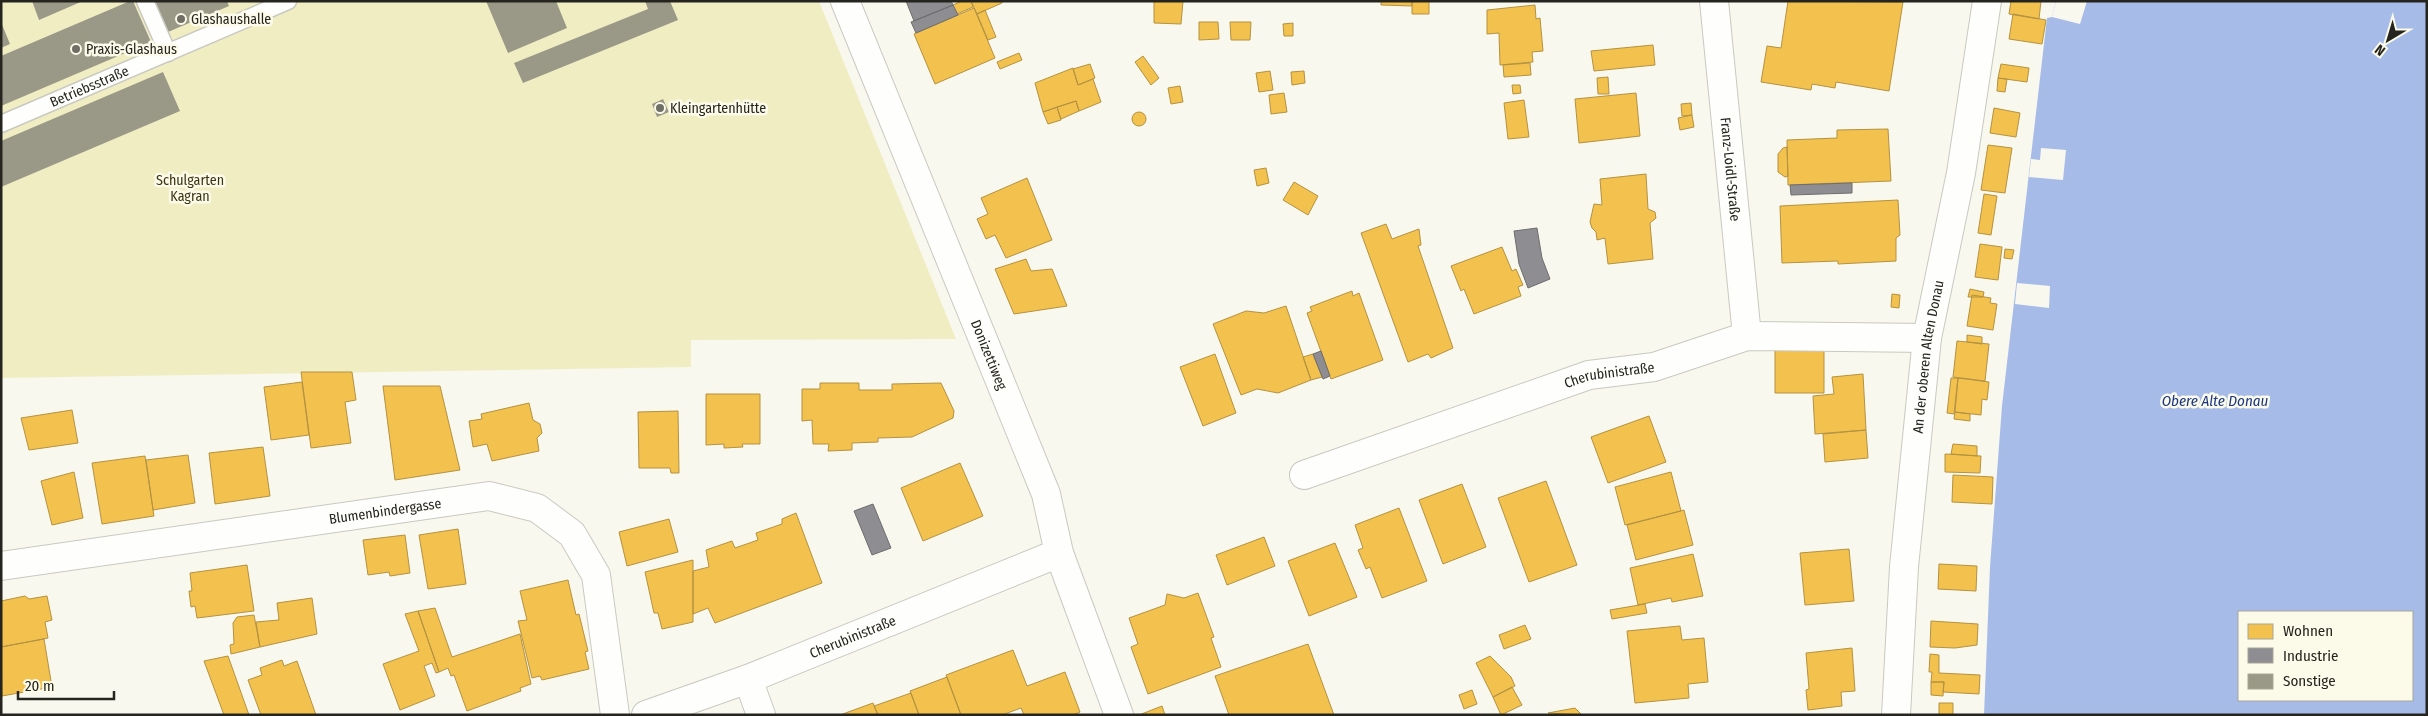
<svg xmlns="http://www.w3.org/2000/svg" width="2428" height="716" viewBox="0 0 2428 716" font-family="'Fira Sans Condensed',sans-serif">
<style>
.green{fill:#f1edc3}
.water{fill:#a6bbe7;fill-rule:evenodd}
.pier{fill:#f8f8ee}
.homes{fill:#f2c14e;stroke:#b49240}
.industry{fill:#8d8d92;stroke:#6e6e6f}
.building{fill:#9a9988}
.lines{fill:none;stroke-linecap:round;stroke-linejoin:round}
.lane-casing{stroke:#c9c9c1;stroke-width:19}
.street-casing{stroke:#c9c9c1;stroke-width:30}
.lane{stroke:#fefefc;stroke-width:16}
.street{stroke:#fefefc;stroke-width:28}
.poi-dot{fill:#6f6e67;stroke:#fcfbea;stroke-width:2}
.labels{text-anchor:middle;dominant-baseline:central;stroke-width:5;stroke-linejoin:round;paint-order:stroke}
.poi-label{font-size:14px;fill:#25241e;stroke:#fcfbea;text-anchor:start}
.street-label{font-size:14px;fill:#25241e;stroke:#fcfbea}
.park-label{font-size:14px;fill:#3a3612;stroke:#fcfbea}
.water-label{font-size:15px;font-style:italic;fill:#1b3683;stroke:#fcfbea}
</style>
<rect width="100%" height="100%" fill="#f8f8ee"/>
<path class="green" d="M1 1H819L956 339 691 340V367L1 378Z"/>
<path class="water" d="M2056 1H2427V715H1984L1990 567 2002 406 2047 18 2052 17ZM2239 612H2412V700H2239Z"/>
<path class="pier" d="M2056 1H2087L2080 24 2052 17Z
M2041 148 2066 150 2063 180 2029 177 2031 159 2040 160Z
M2017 283 2050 286 2049 308 2015 304Z"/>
<path class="homes" d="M962 1H971L973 7 957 14 953 5Z
M971 1H1002V3L977 14Z
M1154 1H1183L1181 24 1154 23Z
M1381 1H1412V6L1381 5Z
M1412 1H1429V14H1412Z
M1788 1 1903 2 1889 91 1836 82 1835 88 1812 84 1811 90 1761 82 1767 46 1781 48Z
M2011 1H2041L2039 19 2009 14Z
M1535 5 1536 19 1540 18 1543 51 1532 52 1533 62 1500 65 1499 33 1487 34V10Z
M974 8 995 58 935 84 914 34Z
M985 10 996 37 988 40 977 14Z
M2013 14 2046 20 2042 44 2009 39Z
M1199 22H1218L1219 39 1199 40Z
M1230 22H1251L1250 40H1231Z
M1293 23V36H1284L1283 24Z
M1653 45 1655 65 1594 71 1591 51Z
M1019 53 1022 60 1000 69 997 62Z
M1143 56 1159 78 1151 85 1135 62Z
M1530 63 1531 75 1504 77 1503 65Z
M1090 64 1095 78 1078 85 1073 69Z
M2001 64 2029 68 2027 82 1998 78Z
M1073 68 1078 85 1093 79 1101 102 1079 111 1076 101 1043 112 1035 83Z
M1270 71 1273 90 1259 92 1256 73Z
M1304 71 1305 83 1292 85 1291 72Z
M1608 77 1609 94H1598L1597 78Z
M1998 78 2007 79 2005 92 1997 91Z
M1512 85H1520L1521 93 1513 94Z
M1180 86 1183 102 1171 104 1168 88Z
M1284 93 1287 112 1271 114 1269 95Z
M1636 93 1640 136 1579 143 1575 99Z
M1524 100 1529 137 1508 139 1504 103Z
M1076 101 1079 111 1061 119 1057 107Z
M1691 103 1692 115 1682 116 1681 104Z
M1057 107 1061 120 1048 124 1043 112Z
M1994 108 2020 113 2016 137 1990 133Z
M1132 119a7 7 0 1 1 14 0a7 7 0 1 1-14 0Z
M1692 115 1694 127 1680 130 1678 118Z
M1888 129 1891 181 1788 185 1787 140 1837 138V130Z
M1988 145 2012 148 2005 193 1981 190Z
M1787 147 1788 176 1785 177 1778 172V154L1783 148Z
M1266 168 1269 183 1257 186 1254 170Z
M1646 174 1648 209 1655 212 1656 218 1650 223 1653 259 1608 264 1605 238 1597 240 1596 232 1592 228 1590 222 1594 204 1602 205 1600 179Z
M1027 178 1052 240 1006 258 995 235 986 239 977 219 988 214 981 198Z
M1294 182 1318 196 1308 215 1283 200Z
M1984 194 1997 196 1991 235 1978 233Z
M1898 200 1900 235 1896 238V261L1838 264V261L1782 263 1780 206Z
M1386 224 1392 239 1419 229 1421 245 1418 246 1453 348 1431 358 1428 354 1408 362 1361 233Z
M1980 244 2002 247 1998 280 1975 277Z
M1502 247 1512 271 1516 269 1523 285 1518 287 1521 296 1474 314 1464 289 1461 291 1451 266Z
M2005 249 2014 250 2012 259 2004 258Z
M1026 259 1031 271 1052 269 1067 306 1014 314 995 269Z
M1970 289 1984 292 1983 297H1968Z
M1352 291 1353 296 1359 293 1383 360 1331 379 1307 313 1312 311 1310 307Z
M1892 294 1900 295 1899 308 1891 307Z
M1972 295 1991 298 1990 303 1997 304 1993 330 1967 326Z
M1286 306 1311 380 1278 393 1257 389 1241 395 1213 324 1246 311 1264 313Z
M1967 335 1982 337V344L1967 342Z
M1957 341 1989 344 1985 381 1953 377Z
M1775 349H1824V393H1775Z
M1215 354 1236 413 1203 426 1180 367Z
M1313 354 1322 377 1311 380 1303 357Z
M301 372H352L356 400 345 402 351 443 311 448Z
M1863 374 1866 430 1815 434 1813 396 1834 394 1832 377Z
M1951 378H1958L1954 414 1947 413Z
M1958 378 1989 382 1987 400 1982 399 1981 415 1955 412Z
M302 382 309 435 271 440 264 387Z
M820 383H859V390H892V384L941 383 954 411 953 418 912 437 878 438V442L852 443V450L828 451 829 444H813L812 420 802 421V389H820Z
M383 386H440L460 470 395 480Z
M706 394H760V444H742L743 447 724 448V444L706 445Z
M529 403 533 420 540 424 542 433 537 438 539 451 492 461 487 444 473 447 469 421 482 419 481 414Z
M72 410 78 443 29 450 21 418Z
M678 411 679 473H671L670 468H639L638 412Z
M1955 412 1970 414V421L1954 419Z
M1649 416 1666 462 1608 483 1591 437Z
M1866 430 1868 458 1825 462 1823 434Z
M1953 444 1977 446V456L1951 454Z
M263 447 270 496 215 504 209 453Z
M1945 454 1981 456 1980 473 1945 472Z
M188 455 195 503 153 510 146 460Z
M145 456 154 516 102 524 92 463Z
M960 463 983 516 923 541 901 488Z
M74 472 83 518 52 525 41 481Z
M1671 472 1681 511 1625 525 1615 487Z
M1953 475 1993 477 1992 504 1952 502Z
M1546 481 1577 565 1529 582 1498 498Z
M1462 484 1486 547 1443 564 1419 500Z
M1399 508 1427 581 1382 598 1370 567 1366 569 1358 550 1363 548 1355 525Z
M1684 510 1693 545 1636 560 1627 525Z
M796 513 822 583 715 623 708 608 693 614V571L709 567 706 550 732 541 735 548 758 540 756 533 782 524V519Z
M669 519 678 552 627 566 619 532Z
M458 529 466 584 428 589 419 535Z
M405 535 410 573 390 576 389 572 368 575 363 540Z
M1264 537 1275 566 1227 585 1216 555Z
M1335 543 1357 597 1309 616 1288 561Z
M1849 549 1854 601 1805 605 1800 553Z
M1693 554 1703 596 1672 602 1671 598 1638 605 1630 568Z
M693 560V622L662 629 658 613H654L645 572Z
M1939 564 1977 566 1976 591 1938 589Z
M247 565 254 611 197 618 195 606 191 607 189 591H192L190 573Z
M568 580 576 615 579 614 588 651 585 652 589 669 542 680 540 676 532 678 518 621 527 620 520 591Z
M1198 593 1214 637 1211 638 1221 667 1148 694 1131 647 1138 644 1129 618 1165 605 1167 594 1184 598Z
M25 596 29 599 47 596 52 620 45 622 48 638 1 647V601Z
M312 598 317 634 260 647 256 622 279 620 277 603Z
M1645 604 1647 613 1612 619 1610 610Z
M435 608 452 657 520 634 531 684 520 688 521 691 467 711 454 675 451 676 448 668 439 672 418 611Z
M418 611 439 672 436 673 432 663 424 666 435 696 400 710 383 664 419 651 405 614Z
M254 615 260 647 231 654 230 645 234 644 233 623 237 617Z
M1931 621 1978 624 1977 645 1955 648 1930 647Z
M1525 625 1531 639 1504 649 1499 635Z
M1680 626 1682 640 1704 638 1708 682 1688 684 1689 698 1635 703 1627 631Z
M44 639 52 687 2 696 1 647Z
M1308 644 1334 715H1229L1215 676Z
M1852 648 1855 691 1841 692 1842 706 1808 710 1806 690 1809 689 1806 653Z
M1013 650 1027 686 1065 672 1080 712 1073 715H1024L1021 708 1002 715H961L946 675Z
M1930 654 1939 655V673L1980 675 1979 694 1943 692 1944 682H1931L1932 672H1929Z
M228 656 249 715H224L204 661Z
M1490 656 1511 677 1515 686 1493 697 1476 663Z
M282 660 284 666 297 661 316 715H261L248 680 262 675 260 668Z
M947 677 961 715H919L910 691Z
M1931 682H1944L1943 696 1931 695Z
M1512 687 1522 705 1501 715 1493 697Z
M1472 690 1477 704 1464 709 1459 695Z
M911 693 919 715H878L874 706Z
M873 703 878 715H840Z
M1939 703H1953V715H1939Z
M1162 706 1165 715H1139Z
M1575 708 1582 715 1548 713Z"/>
<path class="industry" d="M906 1H951L953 5 914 21Z
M953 5 958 15 916 33 911 22Z
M1852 183V193L1791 195 1790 185Z
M1537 228 1542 258 1550 279 1528 288 1519 264 1514 231Z
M1321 351 1330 376 1323 379 1313 354Z
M873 504 891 548 872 555 854 511Z"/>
<path class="building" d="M32 1H83L39 20Z
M130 1H133L151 42 1 106V56Z
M155 1H227L229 6 168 32Z
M486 1H556L567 28 508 53Z
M645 1H670L678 20 523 83 514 63 648 9Z
M1 22 10 44 1 48Z
M163 72 180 111 1 187V141Z
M663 99 669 112 657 117 652 104Z"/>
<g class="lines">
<g class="lane-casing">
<g id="lane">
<path d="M145 1 168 53"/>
<path id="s1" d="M1 124 288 1"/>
</g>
</g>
<g class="street-casing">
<g id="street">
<path id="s2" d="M845 1 1046 494 1059 553 1119 715"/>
<path id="s3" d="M1714 1 1747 336"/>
<path id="s4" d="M1304 475 1589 375 1654 367 1747 336 1927 338"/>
<path id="s5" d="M1 566 489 496 537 508 572 534 596 575 615 715"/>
<path d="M748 679 761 715"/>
<path id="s6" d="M646 715 748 679 1059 553"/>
<path id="s7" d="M1896 715 1904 567 1927 338 1961 173 1987 1"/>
</g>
</g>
<use href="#lane" class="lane"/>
<use href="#street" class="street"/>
</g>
<g class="poi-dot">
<circle cx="181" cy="19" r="5"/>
<circle cx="76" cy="49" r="5"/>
<circle cx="660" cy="108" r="5"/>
</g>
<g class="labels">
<g class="poi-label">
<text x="191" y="19">Glashaushalle</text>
<text x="86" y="49">Praxis-Glashaus</text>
<text x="670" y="108">Kleingartenhütte</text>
</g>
<g class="street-label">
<text stroke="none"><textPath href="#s1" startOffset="96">Betriebsstraße</textPath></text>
<text stroke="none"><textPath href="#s3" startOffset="169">Franz-Loidl-Straße</textPath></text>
<text stroke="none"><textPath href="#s2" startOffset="382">Donizettiweg</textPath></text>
<text stroke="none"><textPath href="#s7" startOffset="360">An der oberen Alten Donau</textPath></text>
<text stroke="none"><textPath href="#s4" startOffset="322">Cherubinistraße</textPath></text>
<text stroke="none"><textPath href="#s5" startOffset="388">Blumenbindergasse</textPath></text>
<text stroke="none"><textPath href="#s6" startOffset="221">Cherubinistraße</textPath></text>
</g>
<g class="park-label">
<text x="190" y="180">Schulgarten<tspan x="190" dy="16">Kagran</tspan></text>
</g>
<g class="water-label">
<text x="2215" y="401">Obere Alte Donau</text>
</g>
</g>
<rect width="2428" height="716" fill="none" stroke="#25241e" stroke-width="5"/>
<rect x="2238" y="611" width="175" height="90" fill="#fcfbea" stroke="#a6a598"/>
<rect x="2248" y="624" width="25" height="15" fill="#f2c14e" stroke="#a6a598"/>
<text x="2283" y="636" font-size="15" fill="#25241e">Wohnen</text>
<rect x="2248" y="648" width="25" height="15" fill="#8d8d92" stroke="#a6a598"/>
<text x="2283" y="661" font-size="15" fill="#25241e">Industrie</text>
<rect x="2248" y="674" width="25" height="15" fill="#9a9988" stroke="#a6a598"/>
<text x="2283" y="686" font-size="15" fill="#25241e">Sonstige</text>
<g transform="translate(2388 40) rotate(218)" stroke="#fcfbea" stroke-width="4" paint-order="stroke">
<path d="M0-4L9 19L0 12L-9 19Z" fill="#25241e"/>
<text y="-8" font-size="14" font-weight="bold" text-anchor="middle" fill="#25241e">N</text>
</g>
<path d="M18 691v8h96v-8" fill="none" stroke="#25241e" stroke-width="2.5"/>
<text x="25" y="691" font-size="15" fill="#25241e" stroke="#fcfbea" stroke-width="4" paint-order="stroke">20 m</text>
</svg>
